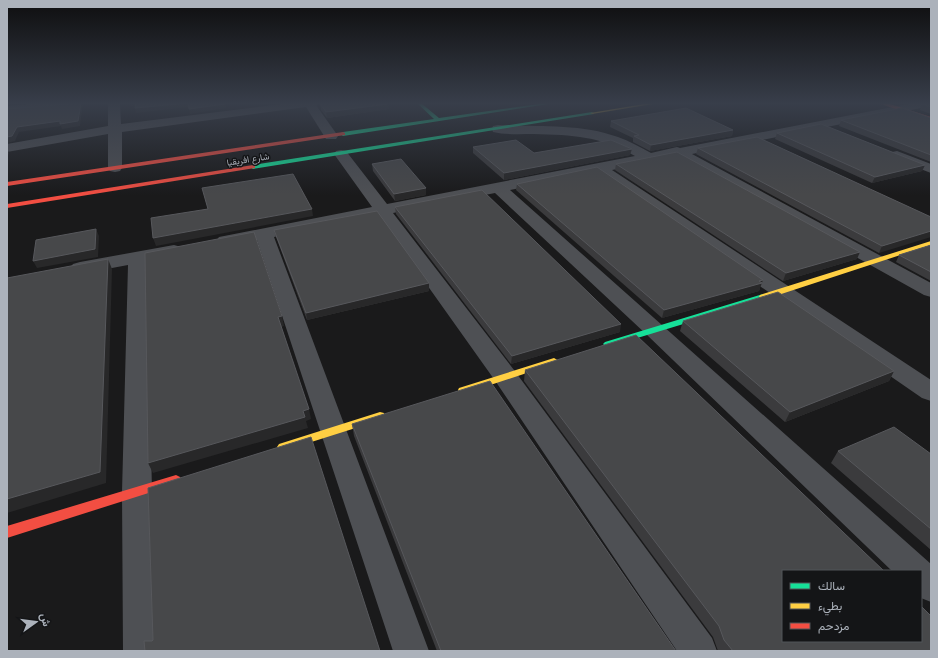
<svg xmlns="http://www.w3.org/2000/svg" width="938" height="658" viewBox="0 0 938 658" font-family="'Open Sans',Vazirmatn,sans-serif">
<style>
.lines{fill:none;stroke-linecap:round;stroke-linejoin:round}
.street{fill:#4e5054;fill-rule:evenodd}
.fast{fill:#16e098;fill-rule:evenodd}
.slow{fill:#ffcf43;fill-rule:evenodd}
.jam{fill:#f24e42;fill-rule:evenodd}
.wall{fill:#3b3b3d}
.shaded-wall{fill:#282829}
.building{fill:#47484a;stroke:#57585c}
.labels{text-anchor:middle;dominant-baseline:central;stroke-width:3;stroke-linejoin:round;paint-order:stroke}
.far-street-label{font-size:9px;fill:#acb2bb;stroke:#141517}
</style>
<rect width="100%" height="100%" fill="#1a1a1b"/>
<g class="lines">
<path class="street" d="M41 103H76L74 105 70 107 7 114V106Z
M108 103H120L121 124 289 103H318L316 105 338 136 336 139H326L306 107 122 132V168L120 171 115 172 110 171 108 168V134L7 152V144L108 126Z
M913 103H931V106L692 154 931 283V297L924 295 677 157 612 170 931 380V401L922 398 596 173 510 190 931 564V602L921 598V571H892L646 334 495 193 393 213 514 370 712 638 717 651H677L496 382 378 216 274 237 429 651H393L257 240 225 246 219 245 216 241 219 237 372 207 334 154 336 151 341 150 346 151 387 204 635 156C600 136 573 135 534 134 521 134 506 135 493 132L492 129 493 126 498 125C537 127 580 123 618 137 629 141 640 147 651 153L677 147 680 148Z
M897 151 931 164V173L892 158 890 155 892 152Z
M174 245 181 247 183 251 181 255 147 261 152 492 159 651H123L122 492 128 265 80 274 73 272 70 268 73 264 80 262Z"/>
<path class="fast" d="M417 103H421L439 118 546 103H555L343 136 340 134 343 132 434 119Z
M592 112 594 113V114L253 169 250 167 253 165Z
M763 294 767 297 766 299 611 346H605L603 344 605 342Z"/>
<path class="slow" d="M650 103H659L592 114 590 113Z
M931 241V245L766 299 763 300 759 297 760 295Z
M554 358 559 361 557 363 463 394 459 392 458 390 459 388Z
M380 412 384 413 385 416 384 419 283 451 279 450 277 447 279 444Z"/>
<path class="jam" d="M881 103H887L931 117V121L881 104Z
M343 132 345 133V135L7 186V182Z
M253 165 255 166V168L7 208V204Z
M176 475 180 477 182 480 180 483 7 538V526Z"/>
</g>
<path class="wall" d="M320 103 388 104 389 109 327 118 321 110Z
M931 103V114L920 110 922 104Z
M931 118V162L839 126 841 120Z
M611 121 733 130 732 136 650 151 633 142V138L610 127Z
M777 133 925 165 922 171 872 183 775 139Z
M473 147 534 153 630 155 504 180 473 153Z
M698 148 931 217 879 253 696 154Z
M372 164 426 188V195L395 201 373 171Z
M616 164 857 259 783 281 615 170Z
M517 184 760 288 759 291 662 318 516 190Z
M395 207 620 332 511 364 396 214Z
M274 230 429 283V291L307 320 276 237Z
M931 245V281L896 262 899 255Z
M683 321 894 371 889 381 785 422 680 331Z
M525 370 931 651H718L713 637 524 381Z
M352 424 676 651H437L354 436Z
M838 451 931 454V550L831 463Z"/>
<path class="shaded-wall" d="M81 103H83L80 126 62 129 61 126 19 132 15 141 7 143V137L17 127Z
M129 103H136L137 106H131Z
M188 103 189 107 136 113 135 108Z
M226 103V108L190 114 189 109Z
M388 104 389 109 327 118 326 112Z
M733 130 732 136 650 151 651 145Z
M7 149 9 153 7 157Z
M632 149 630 155 504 180V173Z
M925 165 922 171 872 183 875 177Z
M426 188V195L395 201 394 194Z
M312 209 313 216 156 246 153 238Z
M96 229 99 236 98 257 37 268 33 261Z
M931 231V237L879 253 882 246Z
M860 252 857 259 783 281 786 273Z
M108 259 112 269 106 483 7 513V499Z
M763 280 759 291 662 318 664 310Z
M429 283V291L307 320 306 313Z
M282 316 284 326 281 327 278 317Z
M621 324 620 332 511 364 512 356Z
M894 371 889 381 785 422 790 412Z
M309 409 311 419 306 421 308 428 153 473 148 463Z"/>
<path class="building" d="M70 103H81L78 121 60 124V121L17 127 12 136 7 137V109L69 104Z
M136 103H225V104L189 109 188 103 135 108Z
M320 103H387L388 104 326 112 321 105Z
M931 103V107L922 104 930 103Z
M686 108 733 130 651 145 634 136 639 135 611 121Z
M902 108 931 118V155L841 120Z
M821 124 925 165 875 177 777 133Z
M757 137 931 217V231L882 246 698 148Z
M516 140 534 153 611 140 632 149 504 173 473 147Z
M677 152 860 252 786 273 616 164Z
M401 159 426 188 394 194 372 164Z
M597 167 763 280 759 281 762 283 664 310 517 184Z
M293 174 312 209 153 238 151 218 208 209 202 188Z
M482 190 621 324 512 356 395 207Z
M377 211 429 283 306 313 274 230Z
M96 229 95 249 33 261 36 240Z
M254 232 282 316 278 317 309 409 303 411 305 417 148 463 145 253Z
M931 245V272L899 255Z
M108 259 100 472 7 499V278Z
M778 292 894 371 790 412 683 321Z
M636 335 884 571H783V641H921V606L931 616V651H733L724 640 719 626 525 370Z
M490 381 676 651H441L352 424Z
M894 427 931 454V529L838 451Z
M311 437 380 651H145L144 641H152L153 640 148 488Z"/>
<linearGradient id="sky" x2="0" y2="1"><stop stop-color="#0e0e0f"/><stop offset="0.53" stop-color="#383e4a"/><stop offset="1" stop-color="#383e4a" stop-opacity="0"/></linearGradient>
<rect width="938" height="195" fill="url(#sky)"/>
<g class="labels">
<g class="far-street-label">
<text transform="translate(248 159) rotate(-9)">شارع افريقيا</text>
</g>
</g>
<rect width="938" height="658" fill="none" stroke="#acb2bb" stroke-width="16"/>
<rect x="782" y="570" width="140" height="72" fill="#141517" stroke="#515459"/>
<rect x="790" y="583" width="20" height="6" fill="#16e098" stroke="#515459"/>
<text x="818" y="590" font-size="12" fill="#acb2bb">سالك</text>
<rect x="790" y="603" width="20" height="6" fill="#ffcf43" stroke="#515459"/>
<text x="818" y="610" font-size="12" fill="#acb2bb">بطيء</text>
<rect x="790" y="623" width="20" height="6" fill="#f24e42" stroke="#515459"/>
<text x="818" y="630" font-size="12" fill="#acb2bb">مزدحم</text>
<g transform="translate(36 622) rotate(76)" stroke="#141517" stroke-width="3" paint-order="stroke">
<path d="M0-3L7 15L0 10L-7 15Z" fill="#acb2bb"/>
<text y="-6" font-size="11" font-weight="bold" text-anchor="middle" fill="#acb2bb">ش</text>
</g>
</svg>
